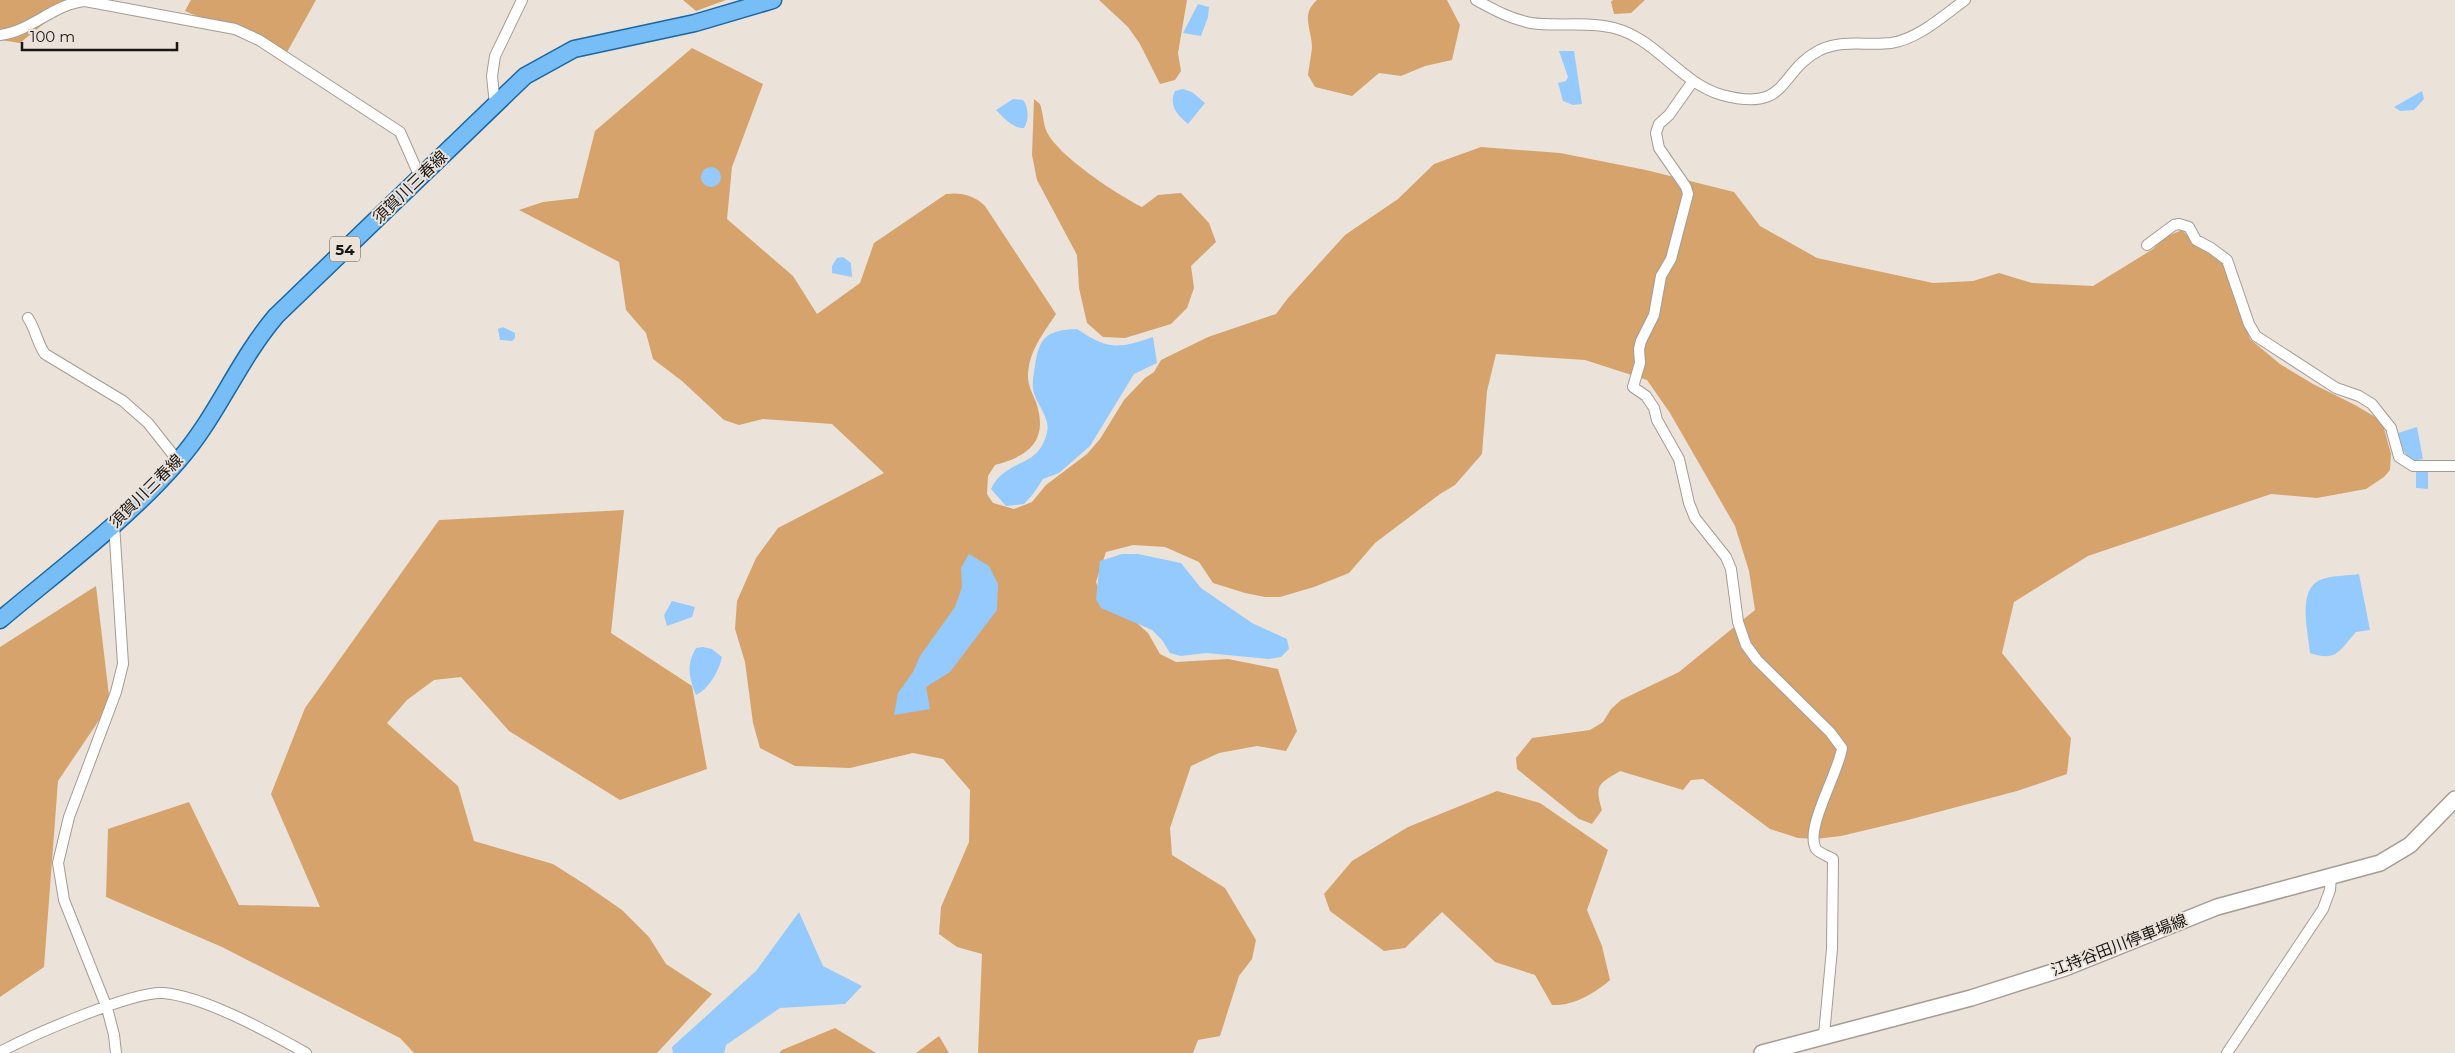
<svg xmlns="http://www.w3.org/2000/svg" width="2455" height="1053" viewBox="0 0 2455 1053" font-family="Montserrat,'Noto Sans JP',sans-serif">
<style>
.forest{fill:#d6a36c}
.water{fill:#95caff}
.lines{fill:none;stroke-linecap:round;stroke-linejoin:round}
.street-casing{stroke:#a49c94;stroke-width:12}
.secondary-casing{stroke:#a49c94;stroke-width:18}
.primary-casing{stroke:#1a67a2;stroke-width:19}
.street{stroke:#fff;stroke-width:10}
.secondary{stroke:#fff;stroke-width:15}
.primary{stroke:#76bef5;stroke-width:16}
.labels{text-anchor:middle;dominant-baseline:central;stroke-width:4;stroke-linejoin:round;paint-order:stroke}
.shield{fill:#ebe3da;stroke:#58544f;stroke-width:1}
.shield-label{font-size:15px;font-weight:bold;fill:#191613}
.street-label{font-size:16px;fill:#191613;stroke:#ebe3da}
</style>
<rect width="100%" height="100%" fill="#ebe3da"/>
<path class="forest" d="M0 0H73L20 43 0 40Z
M191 0H316L286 54 185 11Z
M683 0H726L696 11Z
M1099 0H1187L1178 53 1181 71 1175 80 1160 84 1140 44 1128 27Z
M1317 0H1447L1460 25 1452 60 1425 66 1401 76 1379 73 1352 96 1315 87 1308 75C1309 66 1311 57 1312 48 1312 29 1300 15 1317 0Z
M1613 0H1645L1631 13 1614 14 1611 2Z
M692 48 763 84 732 167 727 219 793 276 817 314 860 283 874 243 946 194C961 192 974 195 985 206L1056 314C1043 334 1028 352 1028 377 1028 385 1033 395 1036 402 1049 441 1029 456 995 465L988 476 987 494 993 503 1014 509 1032 502 1046 485 1087 454 1100 439 1124 400 1145 378 1154 372 1161 360 1208 337 1276 314 1288 298 1345 235 1398 199 1434 164 1481 147 1560 153 1646 170 1734 192 1760 226 1817 258 1933 283 1973 281 1999 273 2032 283 2093 286 2153 249 2163 238 2182 230 2198 246 2225 263 2250 339 2280 364 2313 384 2355 405 2382 421 2391 454 2390 470 2384 477 2366 489 2317 498 2271 494 2088 556 2014 602 2002 653 2071 738 2067 774 2017 791 1904 821 1841 836 1816 839 1798 838 1770 829 1703 779 1691 780 1683 790 1620 771C1599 784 1594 784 1602 810L1592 824 1579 819 1517 769 1516 758 1532 738 1590 730 1603 722 1611 709 1621 700 1679 672 1755 610 1749 571 1735 526 1670 413 1647 380 1585 360 1496 354 1487 391 1482 454 1455 485 1440 494 1375 543 1349 573 1314 587 1280 597H1265L1245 593 1213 583 1199 562 1165 547 1133 545 1106 552 1096 582 1104 601 1128 615 1148 633 1160 654 1176 662 1228 659 1278 669 1297 731 1286 751 1257 746 1219 753 1191 766 1170 828 1172 855 1225 888 1256 940 1252 959 1239 976 1220 1036 1198 1040 1193 1053H978L982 954 957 947 939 934 941 907 969 842 970 790 943 759 913 753 850 768 795 766 760 748 753 723 745 662 735 629 737 601 756 558 778 528 884 473 832 424 763 419 739 425 724 420 682 381 653 359 646 333 626 310 619 262 519 210 543 202 578 198 595 131Z
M1034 99 1040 104C1043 112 1043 122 1046 130 1056 155 1118 195 1142 207L1158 195 1181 193 1209 223 1216 242 1191 266 1194 288 1187 308 1171 324 1125 338 1103 337 1087 323 1079 288 1077 255 1037 180 1032 155Z
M624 510 611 633 692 686 707 769 620 800 509 731 461 677 434 680 407 700 387 723 458 786 474 841 553 864 586 885 622 910 649 937 666 964 712 994 657 1053H414L400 1038 222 947 106 897 108 829 189 802 239 905 320 907 271 794 305 708 439 520Z
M96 586 110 704 58 781 44 967 0 997V647Z
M1497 791 1540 803 1608 850 1587 910 1602 946 1610 980C1594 994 1573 1006 1552 1005L1535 975 1495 962 1442 912 1405 948 1384 951 1330 911 1324 894 1352 861 1408 827Z
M835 1028 876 1053H779L782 1050Z
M939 1036 949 1053H916Z"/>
<path class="water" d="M1198 4 1209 7 1208 17 1201 36 1183 33Z
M1559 51H1574L1582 104 1573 105 1563 101 1558 83 1566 81 1568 77Z
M1183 89 1192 92 1205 103 1188 124C1178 116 1168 105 1175 91Z
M2422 91 2424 99 2414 110 2400 111 2394 107Z
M1013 99 1023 100C1029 108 1029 120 1024 128 1012 128 1004 118 996 110Z
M701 177a10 10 0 1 1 20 0a10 10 0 1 1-20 0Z
M843 257 851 263 852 277 832 273V266L837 258Z
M503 327 515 333V338L512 341 500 340 498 329Z
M1077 329C1108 350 1118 349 1153 337L1157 363 1134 374 1090 446 1059 473 1043 479 1033 494 1024 504 1006 506 991 489C1006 457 1039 470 1047 432 1051 418 1035 403 1033 389 1032 382 1034 373 1035 366 1039 337 1047 330 1077 329Z
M2417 427 2423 459 2412 461 2404 452 2398 433Z
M2416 471H2428V489L2416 488Z
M969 554 989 566 998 584 997 610 950 672 926 687 930 709 894 715 898 693 913 672 920 656 955 607 962 587 961 568Z
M1122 554H1138L1181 563 1201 588 1252 623 1287 639 1289 649 1281 657 1269 659 1206 653 1181 656 1170 653 1162 640 1152 630 1101 608 1096 599 1100 561Z
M2359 574 2370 630 2356 632C2339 651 2337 662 2310 653 2308 632 2297 590 2320 580 2331 575 2347 576 2359 574Z
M672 601 695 607 692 617 667 626 664 615Z
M703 647 712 649 722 657C719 671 709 689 696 695 689 678 686 665 696 648Z
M799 912 823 966 862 986 845 1004 780 1008 726 1045 724 1053H673L672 1047 756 971Z"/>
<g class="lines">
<g class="street-casing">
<path id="street" d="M1476 0C1494 10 1511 19 1531 23 1558 27 1588 21 1614 28 1657 39 1680 83 1722 95 1790 113 1777 72 1820 50 1844 39 1866 46 1891 43 1918 39 1943 16 1965 0
M0 35C32 31 53 4 85 1L235 29 259 40 400 132 420 177
M1693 81 1669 115 1659 124 1656 133 1659 148 1686 187 1688 194 1671 259 1661 276 1654 315 1641 341 1639 349 1640 363 1633 387 1646 396 1654 408 1657 420 1679 459 1689 503 1695 518 1726 557 1731 569 1738 622 1746 645 1757 660 1830 732 1842 748C1839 772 1804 829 1816 849 1819 853 1828 856 1833 859L1832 949 1824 1035
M495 105 492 76 495 56 522 0
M2147 245 2174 225 2179 224 2189 227 2196 240 2211 248 2227 260 2249 324 2256 336 2336 388 2359 396 2372 404 2391 428 2399 457 2413 466H2455
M28 318C36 330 37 343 45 354L123 401 148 423 178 461
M114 524 123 664 116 692 69 817 58 863 64 900 107 1008 114 1035 116 1053
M0 1052C30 1036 132 991 163 993 204 996 270 1033 306 1053
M2227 1053 2323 909 2330 890 2331 876"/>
</g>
<g class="secondary-casing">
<path id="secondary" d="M1762 1053 1971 998 2065 968 2217 907 2380 863 2410 845 2455 799"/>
</g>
<g class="primary-casing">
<path id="primary" d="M0 620C59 570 128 519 178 461 217 417 237 362 276 316L525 76 574 49 695 23 773 0"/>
</g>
<use href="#street" class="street"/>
<use href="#secondary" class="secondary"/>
<use href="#primary" class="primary"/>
</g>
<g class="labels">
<rect class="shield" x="330" y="236.5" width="30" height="25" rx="4"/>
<g class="shield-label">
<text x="345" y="249">54</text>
</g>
<g class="street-label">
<text transform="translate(410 187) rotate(-44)">須賀川三春線</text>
<text transform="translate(146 491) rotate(-45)">須賀川三春線</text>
<text transform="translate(2119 945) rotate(-21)">江持谷田川停車場線</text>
</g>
</g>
<path d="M22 42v8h155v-8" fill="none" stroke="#191613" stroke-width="2.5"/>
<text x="30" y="42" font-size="15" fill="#191613" stroke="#ebe3da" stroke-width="4" paint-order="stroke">100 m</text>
</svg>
